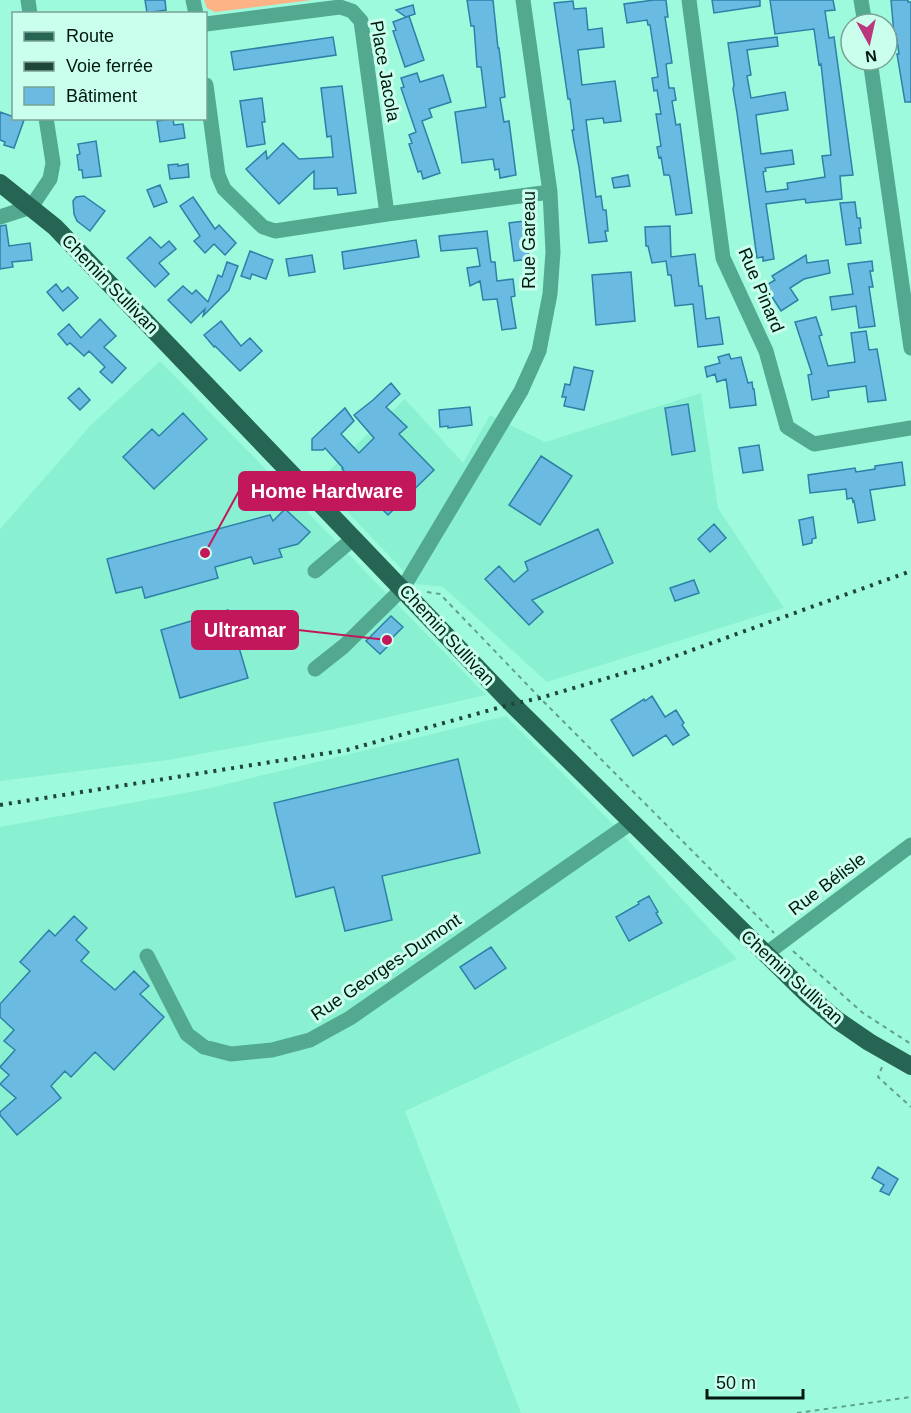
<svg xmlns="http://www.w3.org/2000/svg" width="911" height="1413" viewBox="0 0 911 1413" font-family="Arial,sans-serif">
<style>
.built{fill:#89f1d1}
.green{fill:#fdb386}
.building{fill:#6abae2;stroke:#2d80a6;stroke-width:1.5}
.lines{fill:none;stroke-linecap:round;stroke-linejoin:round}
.path{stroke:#5f9f8b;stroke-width:2;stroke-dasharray:4.5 4.5;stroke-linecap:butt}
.minor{stroke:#53a990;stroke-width:15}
.major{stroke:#266453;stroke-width:18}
.rail{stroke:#20463a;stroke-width:4;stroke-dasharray:3 6;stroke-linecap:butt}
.labels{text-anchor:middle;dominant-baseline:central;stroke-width:6;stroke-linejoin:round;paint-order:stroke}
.street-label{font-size:18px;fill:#001810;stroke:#caffed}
.leader{fill:none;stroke:#c2185b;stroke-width:2}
.callout-dot{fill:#c2185b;stroke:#caffed;stroke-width:2}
.callout{fill:#c2185b;stroke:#c2185b;stroke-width:2}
.callout-label{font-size:20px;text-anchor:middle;font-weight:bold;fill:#fff}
</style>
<rect width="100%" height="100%" fill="#9efadd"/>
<path class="built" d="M160 361 486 695 335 729 168 760 0 781V529L90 426Z
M701 393 718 508 784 608 547 682 443 587 416 584 318 481 405 399 463 463 490 415 545 442Z
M506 716 613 824 737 959 405 1111 521 1413H0V827L206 789Z"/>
<path class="green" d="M204 0H312L215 12 207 8Z"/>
<path class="building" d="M145 0H165L166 10 147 13Z
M467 0H493L498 48H499L505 97 500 98 504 122 509 121 516 175 500 178 499 169 495 170 493 159 462 163 455 112 486 107 481 67H477L474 26H471Z
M654 0H666L668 17H665L672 63 666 64 669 88H674L676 100 672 101 676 125 680 124 692 213 676 215 670 177 669 175H664L661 157 659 158 657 147 661 146 656 114H661L657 90 654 91 652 78 658 77 650 25H648L647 20 627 23 624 4Z
M712 0H760V6L714 13Z
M770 0H833L835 10 825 11 829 38 834 37 853 175 840 176 842 199 806 203 805 199 766 204 774 259 763 261V257L757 258 737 113 733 89 734 85 728 43 777 37 778 46 747 50 751 75 747 76 751 98 785 92 788 110 756 115 761 154 792 150 794 164 765 168 766 171 763 172 766 192 788 189 787 183 825 177 822 156 831 155 821 64 819 65 814 29 775 34Z
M891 0H908V2H911V102H905L897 54H899L896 34H894Z
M573 1 574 9 586 8 588 30 602 28 604 47 578 50 582 85 615 81 621 121 604 123 603 118 586 120 596 197 601 196 603 210H606L608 231H605L607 241 589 243 579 167 574 142 572 130H574L570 99H568L554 3Z
M413 5 415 14 406 17 396 10Z
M409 16 424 60 405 67 393 31 396 30 393 22Z
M333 37 336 55 234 70 231 52Z
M417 73 420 82 443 75 451 102 429 109 432 117 422 121 440 173 423 179 421 171 418 172 409 144 412 143 409 135 416 132 401 88 404 87 401 78Z
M342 86 356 193 338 195 337 188 314 189V171L279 204 246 169 266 151 267 159 283 143 299 159 333 157 331 136 327 137 321 88Z
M262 98 265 122H262L265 144 247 147 240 101Z
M0 112 14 117V118L24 120 14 148 4 145 5 142 0 140Z
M173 119 174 125 183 124 185 138 160 142 157 121Z
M96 141 101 176 83 178 82 170H79L77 155 80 154 78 144Z
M178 164V166L188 164 189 177 170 179 168 165Z
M628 175 630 186 614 188 612 178Z
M160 185 167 202 154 207 147 190Z
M84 196 105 211 90 231 77 221 74 214 73 201 76 197Z
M193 197 215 229 219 225 236 243 225 255 214 244 205 253 194 241 200 236 180 206Z
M855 202 857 218H860L861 228H859L861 243 846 245 840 203Z
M524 221 529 259 514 261 509 223Z
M6 225 9 246 30 243 32 260 12 262 13 267 0 269V226Z
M670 226 671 257 695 254 699 286H702L706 319 719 317 723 344 698 347 693 304 675 306 671 275H668L666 261 652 263 648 246H646L645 227Z
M487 231 491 262H495L497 281 513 279 515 296 511 297 516 328 502 330 497 299 483 300 480 281 470 286 467 268 480 266 477 248 441 251 439 236Z
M150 237 161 248 169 241 176 249 159 263 169 274 155 287 127 258Z
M416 240 419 257 344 269 342 252Z
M250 251 273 260 266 279 252 274 250 279 241 276Z
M312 255 315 272 289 276 286 259Z
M806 255 807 263 828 260 830 273 804 279 790 288 798 300 781 311 765 286 775 280 772 276Z
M872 261 873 271H870L873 287H869L875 326 859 328 856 306 832 310 830 297 853 294 848 264Z
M227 262 238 266 229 290 203 316 205 309 191 323 168 300 183 286 192 294 196 290 208 302 218 275 222 277Z
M631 272 635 321 596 325 592 275Z
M56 284 62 292 68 287 78 298 63 311 47 292Z
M816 317 822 335 819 336 828 366 855 362 851 333 866 331 869 350 877 349 886 400 868 402 866 386 828 391 829 397 812 400 808 375 812 374 795 322Z
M100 319 116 336 104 347 126 368 112 383 100 372 105 367 89 351 84 356 70 343 67 345 58 334 69 324 81 338Z
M221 321 241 346 250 338 262 351 240 371 215 346 214 347 204 335Z
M729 354 731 359 741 357 748 383 752 382 753 389H754L756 405 730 408 726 379 717 382 715 374 707 377 705 367 720 363 718 357Z
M574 367 593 371 584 410 564 406 566 397H562L565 384 570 385Z
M391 383 400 394 386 407 407 427 399 434 434 470 388 515 342 469 343 468 325 448 323 450H312V439L345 408 354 421 341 434 359 453 374 438 354 415 373 400Z
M79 388 90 400 80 410 68 398Z
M688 404 695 451 672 455 665 408Z
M470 407 472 425 448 428V426L440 427 439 410Z
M183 413 207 439 154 489 123 457 152 429 159 436Z
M759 445 763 470 743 473 739 448Z
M541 456 572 476 540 525 509 505Z
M902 462 905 485 870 490 875 520 858 523 854 501 853 502 852 498 847 499 846 489 810 493 808 475 855 468 856 472 875 469V466Z
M285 509 310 532 298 544 279 549 282 557 254 564 251 557 215 567 218 578 145 598 142 587 116 593 107 559 270 515 273 521Z
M813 517 816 538 812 539V543L803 545 799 520Z
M714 524 726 538 710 552 698 539Z
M598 529 613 563 532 600 543 612 529 625 485 579 499 566 514 582 528 570 525 562Z
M694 580 699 593 675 601 670 588Z
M228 610 248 678 180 698 161 630Z
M391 616 403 627 385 645 387 647 380 654 366 641Z
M652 696 665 717 676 710 684 723 682 725 689 735 673 745 666 735 633 756 611 720 644 699 645 701Z
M458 759 480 853 382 876 392 920 345 931 334 887 296 897 274 803Z
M649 896 658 912 656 913 662 923 629 941 616 917 639 904 638 902Z
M74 916 87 928 76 940 89 952 81 961 115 990 134 971 149 986 140 994 164 1017 114 1070 95 1052 71 1077 65 1071 51 1086 61 1098 17 1135 0 1115V1112L16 1098 0 1084 9 1075 0 1067 15 1050 4 1041 14 1030 0 1017V1004L30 971 20 962 49 930 55 936Z
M491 947 506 968 475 989 460 967Z
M878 1167 898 1179 889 1195 880 1191 884 1185 872 1178Z"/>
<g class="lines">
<path class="path" d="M427 592 440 594 540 698 774 933
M793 951 863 1013 911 1044
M882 1067 878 1077 911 1107
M797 1413 911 1397"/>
<path class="minor" d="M28 0 30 14
M193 0 196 14
M689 0 723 258 766 351 787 427 814 444 911 428
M861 0 865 24
M206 24 340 7 352 11 361 21 387 214
M870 60 911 348
M206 85 218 175 224 189 263 227 275 231 387 214 550 192
M0 217 31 207 50 179 53 163 46 118
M315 571 354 538
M315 669 344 646 403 588 521 391 539 351 550 294 553 252 550 192 523 0
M766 954 911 845
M147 956 187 1034 204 1047 231 1054 272 1050 310 1040 350 1018 632 822"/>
<path class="major" d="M0 183 55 227 512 704 766 954 809 996 837 1020 869 1042 911 1066"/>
<path class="rail" d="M0 805 347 750 512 704 540 698 648 666 911 571"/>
</g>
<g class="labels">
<g class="street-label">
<text transform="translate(385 71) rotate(80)">Place Jacola</text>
<text transform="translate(529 240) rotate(-90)">Rue Gareau</text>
<text transform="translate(110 284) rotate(46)">Chemin Sullivan</text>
<text transform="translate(761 290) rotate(67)">Rue Pinard</text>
<text transform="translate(447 635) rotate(47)">Chemin Sullivan</text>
<text transform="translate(827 884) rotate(-37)">Rue Bélisle</text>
<text transform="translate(386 967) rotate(-34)">Rue Georges-Dumont</text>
<text transform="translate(792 977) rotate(42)">Chemin Sullivan</text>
</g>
</g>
<path class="leader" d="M205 553L239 491M387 640L298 630"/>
<g class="callout-dot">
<circle cx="205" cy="553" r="6"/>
<circle cx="387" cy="640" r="6"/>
</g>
<g class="callout">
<rect x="239" y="472" width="176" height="38" rx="6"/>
<rect x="192" y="611" width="106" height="38" rx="6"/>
</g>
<g class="callout-label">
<text x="327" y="498">Home Hardware</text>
<text x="245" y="637">Ultramar</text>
</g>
<rect x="12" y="12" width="195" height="108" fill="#caffed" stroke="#79a395" stroke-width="1.5"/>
<rect x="24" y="32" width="30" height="9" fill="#266453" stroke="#79a395" stroke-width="1.5"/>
<text x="66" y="42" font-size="18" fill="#001810">Route</text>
<rect x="24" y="62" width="30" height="9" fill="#20463a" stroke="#79a395" stroke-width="1.5"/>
<text x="66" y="72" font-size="18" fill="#001810">Voie ferrée</text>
<rect x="24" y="87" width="30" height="18" fill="#6abae2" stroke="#79a395" stroke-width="1.5"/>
<text x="66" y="102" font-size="18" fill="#001810">Bâtiment</text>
<g transform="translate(869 42) rotate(172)"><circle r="28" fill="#caffed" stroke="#79a395" stroke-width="1.5"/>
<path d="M0-4.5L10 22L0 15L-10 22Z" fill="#bb377d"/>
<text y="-9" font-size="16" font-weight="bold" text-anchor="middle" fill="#001810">N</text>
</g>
<path d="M707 1389v9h96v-9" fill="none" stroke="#001810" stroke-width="3"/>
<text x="716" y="1389" font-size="18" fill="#001810" stroke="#caffed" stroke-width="4.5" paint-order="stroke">50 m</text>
</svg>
